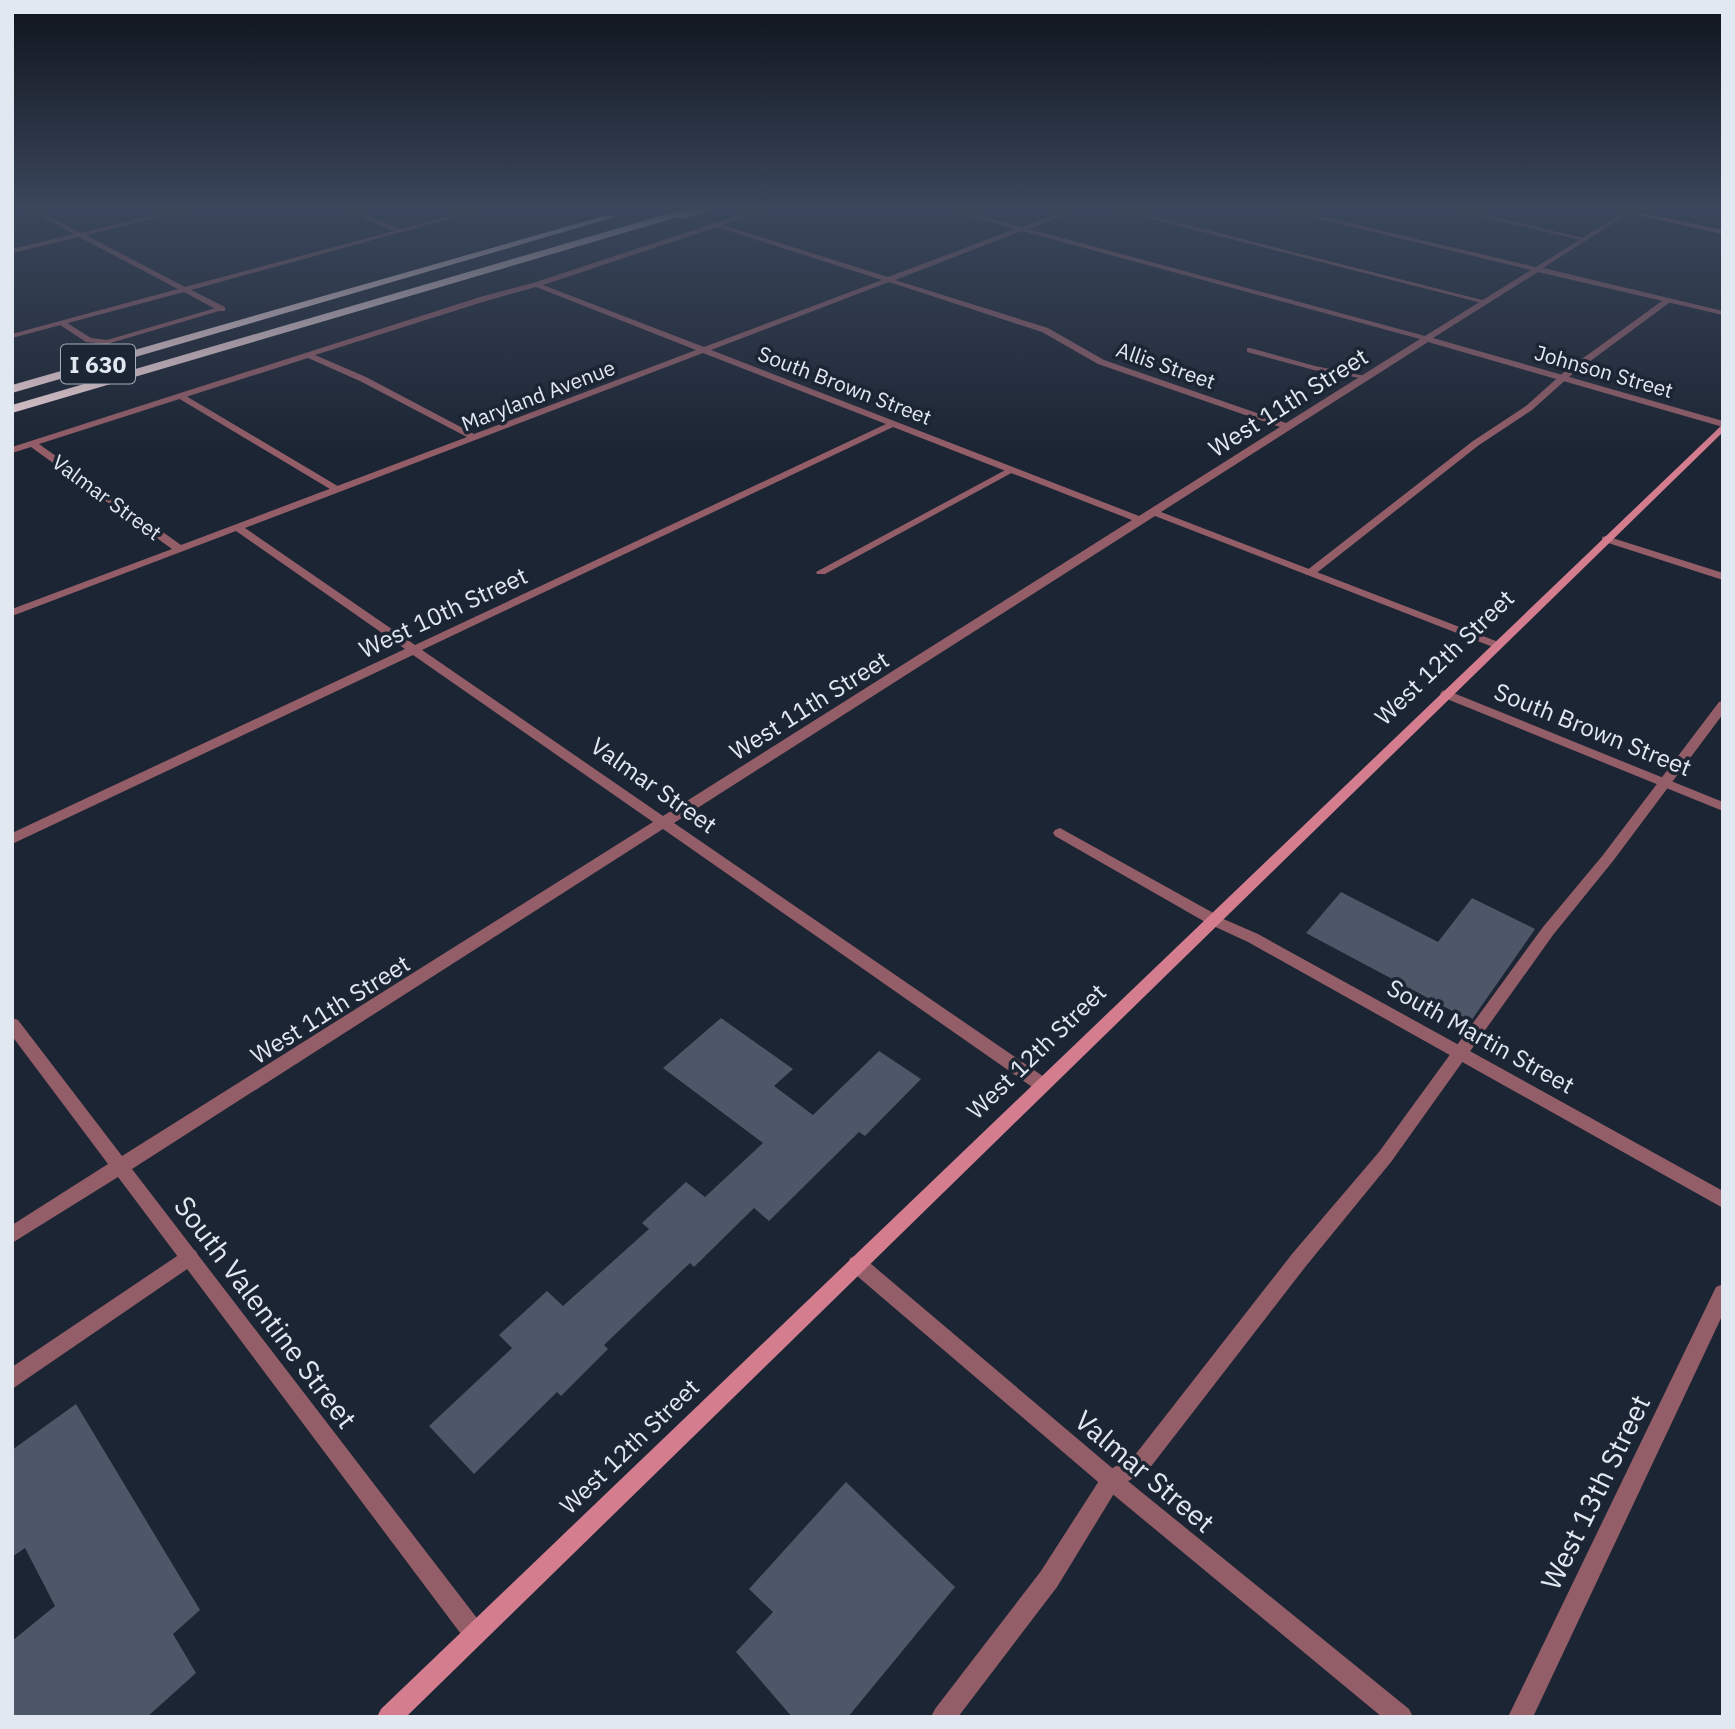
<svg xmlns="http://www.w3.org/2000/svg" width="1735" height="1729" viewBox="0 0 1735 1729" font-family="'IBM Plex Sans',sans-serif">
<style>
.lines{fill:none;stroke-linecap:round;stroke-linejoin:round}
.stream{fill:#18496c;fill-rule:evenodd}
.building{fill:#4d5767}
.lane{fill:#945e68;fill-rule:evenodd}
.street{fill:#945e68;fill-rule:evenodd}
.secondary{fill:#d47d8e;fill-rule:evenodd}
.highway{fill:#eed2d6;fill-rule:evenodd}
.labels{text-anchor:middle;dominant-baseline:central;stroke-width:7;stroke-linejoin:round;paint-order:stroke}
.far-street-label{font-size:21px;fill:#e2e8f2;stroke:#1c2533}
.shield{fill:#1c2533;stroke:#a7aeb9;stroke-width:2}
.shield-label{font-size:23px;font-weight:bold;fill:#e2e8f2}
.street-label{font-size:24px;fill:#e2e8f2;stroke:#1c2533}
.near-street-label{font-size:28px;fill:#e2e8f2;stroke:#1c2533}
</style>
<rect width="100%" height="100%" fill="#1c2533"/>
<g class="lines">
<path class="stream" d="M537 209H544L532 214 528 221H524L528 212Z"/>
</g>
<path class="building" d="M1341 892 1438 942 1472 898 1535 929 1471 1021 1306 933Z
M721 1018 793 1069 774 1086 813 1115 879 1051 921 1079 865 1136 859 1132 769 1221 754 1208 694 1267 690 1263 604 1345 608 1349 561 1396 557 1392 474 1474 429 1426 512 1348 499 1335 547 1291 563 1306 649 1229 642 1223 686 1182 705 1197 763 1143 663 1068Z
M76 1404 200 1610 173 1634 196 1673 147 1717H12V1641L55 1606 25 1548 12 1557V1450Z
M846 1482 955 1587 848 1717H792L736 1652 773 1612 749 1589Z"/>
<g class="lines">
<path class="lane" d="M1113 209H1124L1490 302 1486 304Z
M1448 209H1460L1588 239 1585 241Z
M1666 298 1673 300 1570 376 1532 410 1479 445 1314 575H1306V571L1473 441 1526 406 1564 372Z
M219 307 226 309 107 344 86 342 57 323 64 321 91 338 107 340Z
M1250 348 1315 366 1370 377 1366 379 1314 370 1247 352V348Z
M181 393 341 488 343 490 335 492 178 398V394Z
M1009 468 1017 470 825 574H817L816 572Z
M1723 701V714L1613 861 1553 935 1391 1162 1306 1266 1149 1469 1118 1487 1057 1587 958 1717H931L935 1709 1041 1571 1104 1473 1135 1455 1292 1254 1379 1152 1543 927 1603 855 1719 702Z
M1060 828 1217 915 1219 919 1217 923H1207L1055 836 1053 833 1055 830Z
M189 1248 196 1251 198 1257 196 1263 12 1389V1367Z"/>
<path class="street" d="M27 209H35L81 233 180 209H192L86 235 185 287 394 231 342 209H351L401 229 474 209H485L191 290 225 307V311H219L184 292 12 338V334L178 289 79 237 12 253V249L74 234Z
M757 209H767L723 225 888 277 1015 229 945 209H956L1022 227 1069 209H1078L1029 229 1425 336 1531 270 1278 209H1290L1536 267 1627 210 1629 213 1543 268 1723 311V315L1538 272 1433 338 1723 421V427L1428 342 1161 512 1501 643V647H1493L1155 516 674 823 1047 1079 1049 1084 1047 1089 1041 1091 1035 1089 663 829 132 1169 483 1626 486 1634 483 1642 475 1645 467 1642 118 1177 12 1243V1225L108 1164 12 1036V1018L18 1020 122 1156 653 822 413 655 12 844V833L405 649 236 531 12 616V609L172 549 31 447 12 453V447L480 297 533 283ZM717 227 882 280 704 347 543 285ZM1022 231 1420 339 1286 423 1104 360 1048 328 895 280ZM889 282 1042 332 1098 364 1280 427 1139 516 711 350ZM536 287 696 350 474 434 366 377 315 355 486 301ZM703 353 886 424 415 645 245 528ZM308 358 360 381 467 437 181 545 39 444ZM893 427 1132 520 663 816 422 650Z
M1606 536 1723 573V580L1602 541V537Z
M1446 690 1723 802V811L1442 697 1440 694 1442 691Z
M1212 914 1258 934 1723 1191V1208L1248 942 1207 923 1205 919 1207 915Z
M857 1255 864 1258 1118 1473 1409 1709 1413 1717H1382L1104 1487 850 1270 848 1264 850 1258Z
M1723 1284V1314L1533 1717H1508L1716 1287Z"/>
<path class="secondary" d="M1611 209H1624L1723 230V234Z
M1723 424V432L406 1717H377L381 1709Z"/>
<path class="highway" d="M684 209H719L682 219 678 217 12 413V405Z
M607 215 615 217 12 393V385Z"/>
</g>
<linearGradient id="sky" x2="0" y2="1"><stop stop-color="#0f141c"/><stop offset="0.46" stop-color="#3a465b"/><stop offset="1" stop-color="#3a465b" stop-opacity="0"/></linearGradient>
<rect width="1735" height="451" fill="url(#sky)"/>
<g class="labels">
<g class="far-street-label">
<text transform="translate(1166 365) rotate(19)">Allis Street</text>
<text transform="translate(1604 371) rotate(16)">Johnson Street</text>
<text transform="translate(845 385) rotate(21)">South Brown Street</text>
<text transform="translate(538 395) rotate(-21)">Maryland Avenue</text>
<text transform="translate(107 497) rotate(36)">Valmar Street</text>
</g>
<rect class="shield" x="61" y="344.5" width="74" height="39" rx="5"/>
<g class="shield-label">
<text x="98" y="364">I 630</text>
</g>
<g class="street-label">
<text transform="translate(1288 402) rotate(-32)">West 11th Street</text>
<text transform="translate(443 612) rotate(-25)">West 10th Street</text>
<text transform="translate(1444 657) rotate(-44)">West 12th Street</text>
<text transform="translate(809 705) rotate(-32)">West 11th Street</text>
<text transform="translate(1593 729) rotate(22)">South Brown Street</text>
<text transform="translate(654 785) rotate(35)">Valmar Street</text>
<text transform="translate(330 1009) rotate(-32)">West 11th Street</text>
<text transform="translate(1481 1036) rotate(29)">South Martin Street</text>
<text transform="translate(1036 1051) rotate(-44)">West 12th Street</text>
<text transform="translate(629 1446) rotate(-44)">West 12th Street</text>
</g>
<g class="near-street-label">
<text transform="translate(266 1312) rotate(53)">South Valentine Street</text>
<text transform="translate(1145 1471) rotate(40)">Valmar Street</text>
<text transform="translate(1595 1492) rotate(-64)">West 13th Street</text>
</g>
</g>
<rect width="1735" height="1729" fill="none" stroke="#e2e8f2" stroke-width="28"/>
</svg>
